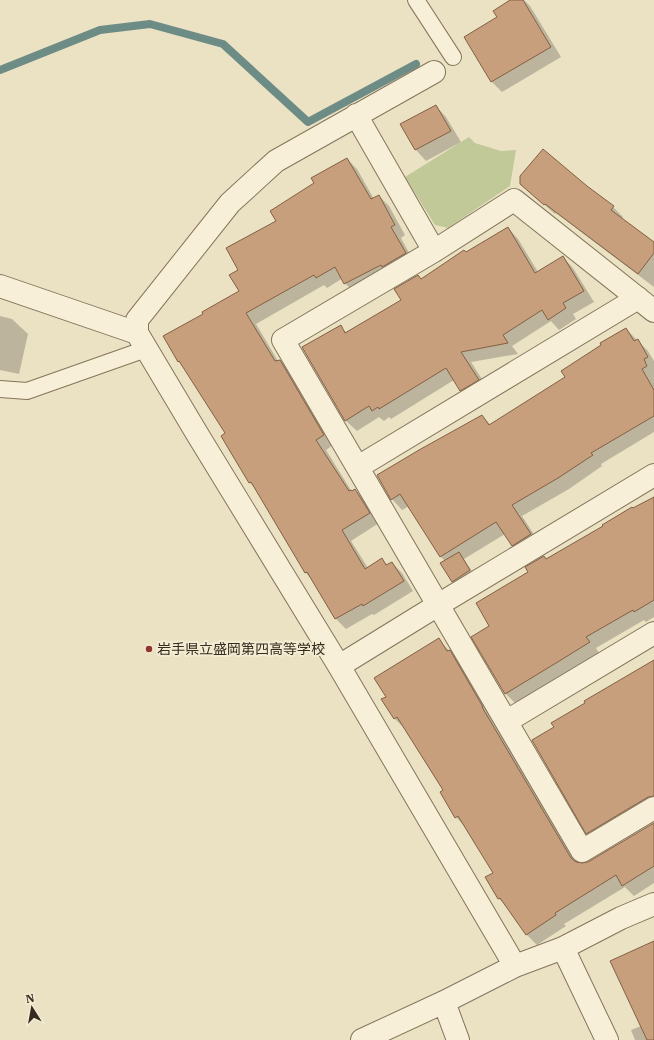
<svg xmlns="http://www.w3.org/2000/svg" width="654" height="1040" viewBox="0 0 654 1040" font-family="'IBM Plex Serif','Noto Sans JP',serif">
<style>
.park{fill:#c1c999}
.shadow{fill:#0003}
.lines{fill:none;stroke-linecap:round;stroke-linejoin:round}
.stream{stroke:#6d8c86;stroke-width:8}
.building{fill:#c79f7c;stroke:#836043}
.lane-casing{stroke:#85745c;stroke-width:18}
.street-casing{stroke:#85745c;stroke-width:24}
.lane{stroke:#f7efd7;stroke-width:16}
.street{stroke:#f7efd7;stroke-width:22}
.poi-dot{fill:#90342f;stroke:#f3ecd3;stroke-width:1.5}
.labels{text-anchor:middle;dominant-baseline:central;stroke-width:4;stroke-linejoin:round;paint-order:stroke}
.poi-label{font-size:14px;fill:#362b1f;stroke:#f3ecd3;text-anchor:start}
</style>
<rect width="100%" height="100%" fill="#ebe2c4"/>
<path class="park" d="M469 137 475 143 501 151 516 150 510 186 448 228 435 225 405 177Z"/>
<path class="shadow" d="M512 0H524L530 6 561 57 502 92 491 81 498 17Z
M436 106 446 117 461 142 426 161 416 150 401 125Z
M347 159 357 169 374 199 379 196 389 206 405 235 401 238 415 264 355 294 345 283 343 278 327 288 324 285 256 324 278 361H280L290 371 333 445 326 450 352 492 355 490 365 500 379 523 351 541 368 568 382 560 388 565 392 563 402 573 413 591 374 615 372 614 346 629 336 619 313 580 306 573 255 488 250 483 222 436 227 433 184 367 178 361 204 314 240 292 239 270 277 221 315 184Z
M521 184 587 187 613 207 623 217 622 219 654 243V287L556 213 555 214 532 194Z
M508 228 518 239 538 272 563 257 573 268 594 302 573 314 576 319 559 330 551 321 512 346 518 354 471 362 489 390 472 401 461 390 454 380 391 419 389 417 384 421 379 417 357 431 346 421 303 348 340 326 347 333 402 301 422 280Z
M0 316 12 319 28 334 19 374 0 370Z
M626 329 648 351 654 361V432L601 464 602 466 569 489 522 516 541 545 523 556 512 545 505 534 464 559 475 576 458 586 452 581 445 561 440 556 409 506 402 510 392 499 482 416 491 425 566 378Z
M654 498V617L646 622 644 620 596 648 599 653 516 704 505 693 491 627 529 573 544 557 547 560Z
M438 639 460 662 492 718 578 863H589L654 824V883L634 896 625 887 564 924 566 926 537 945 526 934 507 906 499 899 487 878 494 873 466 828 456 817 444 791 406 730 395 719 383 700 387 697Z
M654 661V797L597 843 587 833 555 727Z
M654 942V1040H635L631 1030 641 1026Z"/>
<g class="lines">
<path class="stream" d="M0 70 100 30 150 24 223 44 308 122 416 64"/>
</g>
<path class="building" d="M510 0H523L551 47 491 82 464 37 497 17 493 11Z
M436 105 451 131 415 150 400 124Z
M543 149 587 186 614 206 611 210 654 242V253L638 274 545 204 544 205 520 184V176Z
M347 158 371 199 379 195 395 225 391 227 406 253 382 267 381 265 344 284 335 267 316 278 314 275 246 313 275 361 280 360 324 435 316 440 349 491 351 490 352 491 355 489 370 513 342 530 365 569 382 558 386 565 392 562 404 581 363 606 362 604 335 619 307 572 305 573 251 482 249 483 231 453 221 436 225 433 179 361 178 362 163 336 203 314 202 312 239 291 229 275 238 270 226 248 276 221 270 211 314 183 311 178Z
M508 227 535 273 563 256 584 291 563 303 566 308 548 320 542 310 503 335 508 343 461 352 479 380 460 391 446 368 379 409 378 407 372 411 369 406 345 421 302 347 341 325 345 333 401 300 394 289 418 275 421 279 464 250 466 252Z
M626 328 634 341 638 339 648 357 644 359 647 366 642 369 654 390V416L591 453 593 455 558 478 512 505 531 534 512 546 496 522 440 557 400 494 391 500 377 475 419 450 482 415 489 425 565 377 561 371 601 345 600 343Z
M654 497V600L634 612 633 610 586 637 590 642 556 663 505 694 471 637 489 626 476 603 528 572 525 567 544 556 546 559 603 526 602 525 632 507 633 508Z
M459 552 470 570 452 582 440 563Z
M439 638 447 651 450 650 483 707H482L571 858 576 862 582 863 588 862 654 823V866L622 886 616 875 555 913 556 915 526 935 500 898 498 899 485 877 493 873 458 816 455 818 440 792 443 790 397 717 394 719 381 699 386 697 374 678Z
M654 660V796L648 797 586 834 532 740 554 727 551 723 585 703 584 701Z
M654 941V1040H647L610 961Z"/>
<g class="lines">
<g class="lane-casing">
<path id="lane" d="M416 0 453 57
M0 389 27 391 146 349"/>
</g>
<g class="street-casing">
<path id="street" d="M434 72 276 161 230 203 137 320V333L196 432 339 666 515 966
M356 115 434 251
M0 286 137 333
M654 311 514 200 434 251 283 340 582 851 654 808
M358 467 638 298
M339 666 438 605 654 475
M507 721 654 633
M563 948 607 1040
M444 1002 458 1040
M362 1040 444 1002 515 966 563 948 621 918 654 904"/>
</g>
<use href="#lane" class="lane"/>
<use href="#street" class="street"/>
</g>
<circle class="poi-dot" cx="149" cy="649" r="4"/>
<g class="labels">
<g class="poi-label">
<text x="157" y="649">岩手県立盛岡第四高等学校</text>
</g>
</g>
<g transform="translate(32 1008) rotate(349)" stroke="#f3ecd3" stroke-width="3" paint-order="stroke">
<path d="M0-3L7 15L0 10L-7 15Z" fill="#362b1f"/>
<text y="-6" font-size="11" font-weight="bold" text-anchor="middle" fill="#362b1f">N</text>
</g>
</svg>
